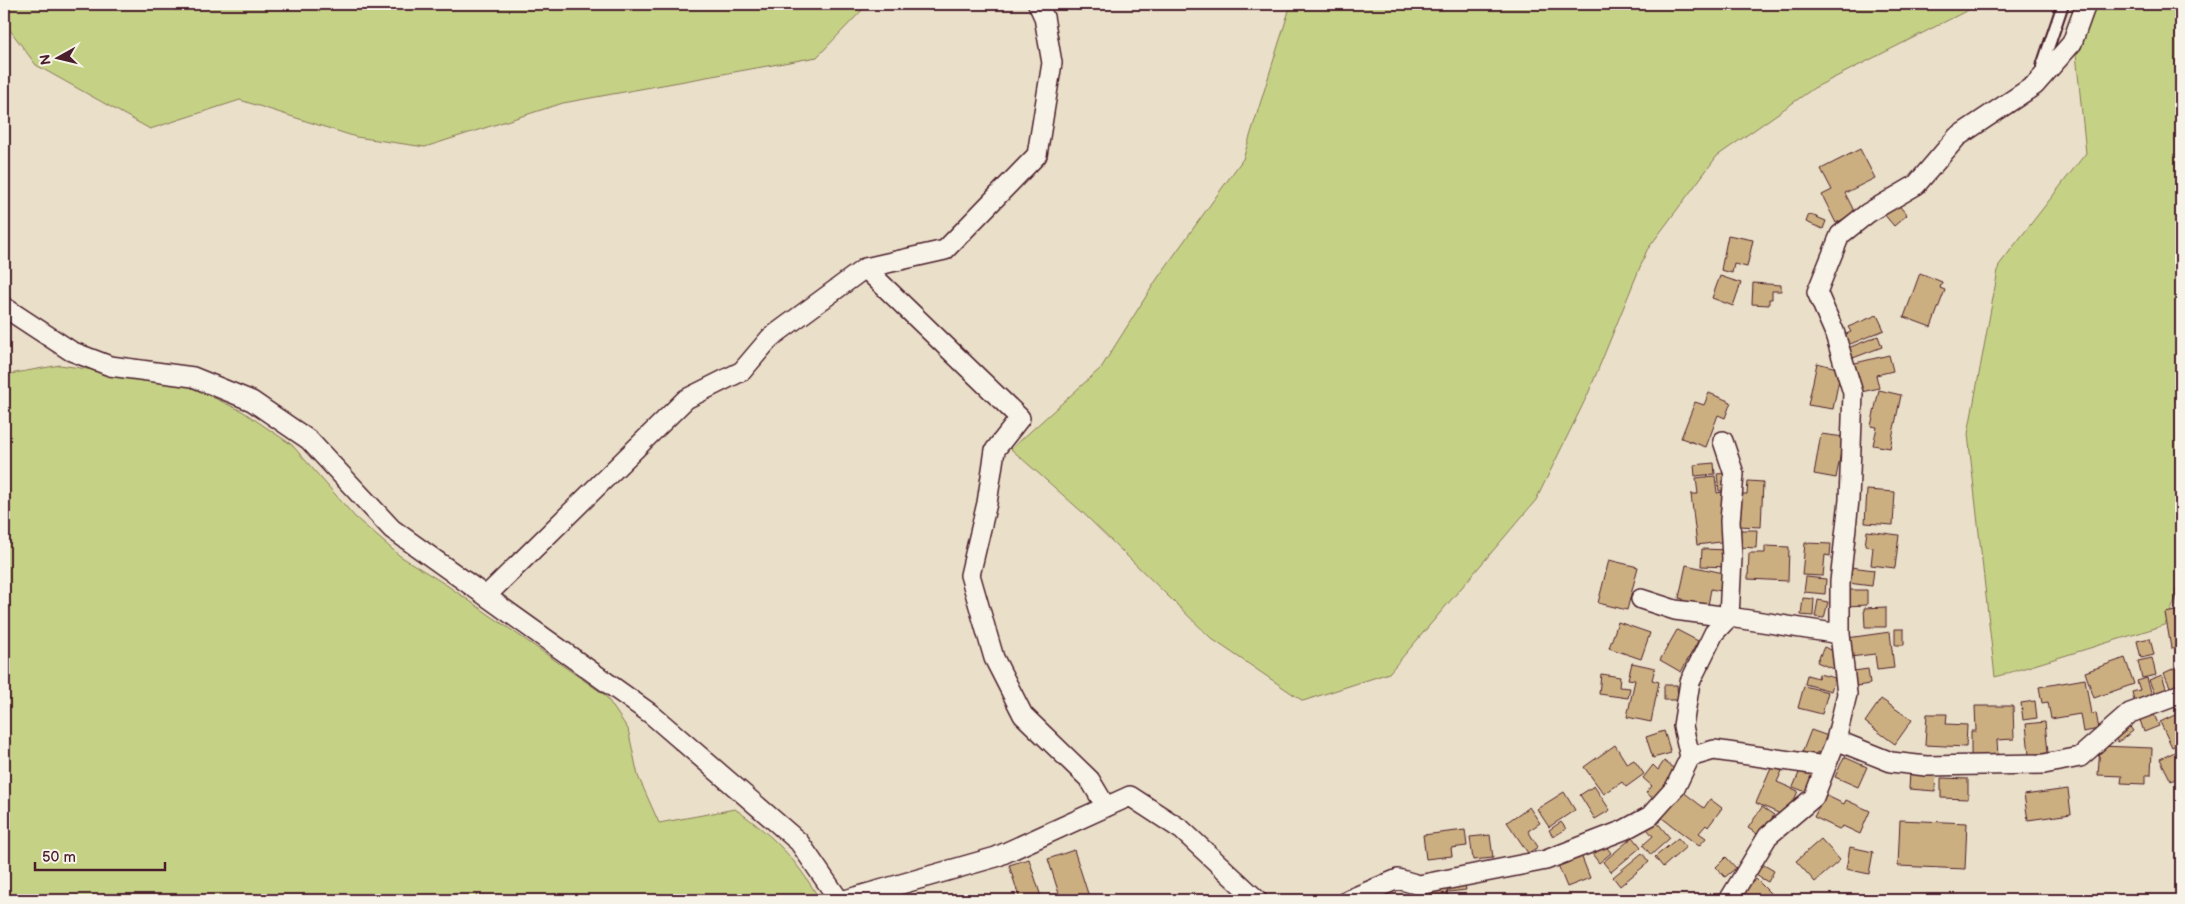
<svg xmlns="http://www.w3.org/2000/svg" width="2185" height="904" viewBox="0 0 2185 904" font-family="'Balsamiq Sans',sans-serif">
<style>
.green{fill:#c5d286;stroke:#887858}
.building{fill:#ccaf81;stroke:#4a1f2b}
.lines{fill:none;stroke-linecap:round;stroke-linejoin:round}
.lane-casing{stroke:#4a1f2b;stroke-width:14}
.street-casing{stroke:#4a1f2b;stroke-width:22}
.lane{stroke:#f7f3e8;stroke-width:10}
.street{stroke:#f7f3e8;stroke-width:19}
</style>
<rect width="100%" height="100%" fill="#eadfc9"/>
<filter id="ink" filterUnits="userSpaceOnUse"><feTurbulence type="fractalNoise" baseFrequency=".02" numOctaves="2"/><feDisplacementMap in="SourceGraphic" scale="10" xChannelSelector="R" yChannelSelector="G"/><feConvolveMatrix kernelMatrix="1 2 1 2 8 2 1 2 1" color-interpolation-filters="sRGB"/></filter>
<g filter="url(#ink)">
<path class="green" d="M4 4H868L817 57 563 103 425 147 356 137 240 100 150 129 36 65 4 22Z
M1291 4H1980L1814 88 1717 156 1647 250 1588 394 1536 500 1389 673 1303 701 1212 639 1081 511 1011 449 1101 368 1157 279 1243 159Z
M2071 4H2181V586L2165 625 1995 677 1968 434 1999 265 2086 153Z
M60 365 182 383 242 411 292 445 355 517 400 556 448 586 605 695 628 729 638 776 659 823 735 809C775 837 795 858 820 900H4V375Z"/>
<path class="building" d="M1860 149 1875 178 1845 193 1855 213 1836 223 1822 195 1832 190 1821 169Z
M1896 202 1907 215 1894 226 1883 213Z
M1809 214 1826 221 1823 229 1806 222Z
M1728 235 1753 240 1747 267 1734 264 1732 273 1721 270Z
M1920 273 1942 282 1940 288 1945 290 1931 327 1904 317Z
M1720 276 1741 283 1733 306 1712 298Z
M1753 283 1781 285V291H1772V299H1769V305L1752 304Z
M1877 315 1884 330 1848 345 1844 335 1851 332 1848 327Z
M1878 336 1882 347 1853 358 1848 348Z
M1889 355 1893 371 1876 375 1879 388 1857 393 1851 364Z
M1817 363 1841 369 1833 409 1808 405Z
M1879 390 1901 395 1890 448 1873 445 1877 427 1871 426Z
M1709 393 1731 402 1725 418 1718 415 1706 447 1681 438 1695 402 1704 405Z
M1821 434 1844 437 1836 478 1814 474Z
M1714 463 1715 474 1695 476 1694 465Z
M1729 473 1731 490 1719 491 1717 474Z
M1715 476 1717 493 1723 492 1728 541 1697 545 1691 494H1698L1696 478Z
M1748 481 1763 482 1761 527 1738 526 1740 494H1747Z
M1867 490 1895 492 1893 525 1865 523Z
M1740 530H1757L1756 548 1740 547Z
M1867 531 1899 535 1895 568 1871 565 1873 547 1865 546Z
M1805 543 1831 544 1830 556 1825 555 1823 576 1802 575Z
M1765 546 1789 547 1788 581 1748 579 1749 553H1765Z
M1702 549 1729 550 1728 567 1701 566Z
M1609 560 1638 567 1627 610 1598 603Z
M1686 565 1728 574 1725 592 1711 589 1707 611 1682 606 1683 599 1679 598Z
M1851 567 1874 570 1872 586 1848 583Z
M1806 577 1826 579 1825 594 1804 592Z
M2181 588V607H2178L2176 589Z
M1845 590H1867V605L1845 606Z
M1803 598 1814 599 1813 616 1801 615Z
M1818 600 1828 602 1824 618 1815 617Z
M1886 607V627H1865L1864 608Z
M2181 610V647L2171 648 2165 613Z
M1618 622 1650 633 1641 659 1609 648Z
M1895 629H1904V645H1895Z
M1677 630 1698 641 1681 672 1660 660Z
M1890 632 1894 668 1877 670 1875 654 1850 657 1847 638Z
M2150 638 2154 655 2141 658 2137 641Z
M1824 647 1833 651 1835 664 1833 669 1817 662Z
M2125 658 2134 684 2094 698 2085 672Z
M2152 658 2156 675 2142 678 2138 661Z
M1632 663 1655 668 1652 680 1659 682 1651 722 1627 717 1635 680 1628 679Z
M2179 666 2181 687 2172 691 2164 673Z
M1868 669 1870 684 1856 686 1854 671Z
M1601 674 1620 677 1619 687 1630 688 1628 698 1599 694Z
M1819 674 1835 678 1831 691 1805 684 1807 675 1818 678Z
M2162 675 2168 694 2156 698 2149 680Z
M2147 678 2153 699 2135 704 2132 692 2140 690 2137 681Z
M2085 679 2091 714 2096 713 2099 729 2083 732 2080 714 2051 719 2048 702 2042 703 2039 687Z
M1664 685H1677L1678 700H1664Z
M1804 686 1828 692 1822 714 1798 708Z
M1881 699 1912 720 1895 744 1865 722Z
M2035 701 2037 718 2023 720 2021 703Z
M1975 706H2013L2014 739 1997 740 1998 757 1971 758V731H1976Z
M2153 712 2159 726 2144 732 2139 717Z
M1927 714H1947L1946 724 1967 725 1966 747 1925 745Z
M2177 714 2181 723V743L2172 747 2160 722Z
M2126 721 2133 731 2118 742 2111 732Z
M2045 722 2048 753 2029 755 2026 724Z
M1811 730 1828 736 1821 754 1817 752 1816 758 1802 753Z
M1664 731 1671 753 1653 758 1646 737Z
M1615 745 1627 764 1634 760 1644 774 1626 787 1622 782 1604 794 1584 767Z
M2100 746 2152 748 2151 775H2145V784L2121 783 2122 776 2098 775Z
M2181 749V776L2171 781 2160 759Z
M1844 757 1867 767 1858 787 1835 777Z
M1664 761 1676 770 1654 799 1646 793 1652 786 1643 778 1653 765 1658 770Z
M1772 766 1782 771 1777 782 1798 791 1787 817 1756 803Z
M1802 766 1815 772 1806 792 1793 787Z
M1910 772 1936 773 1935 791 1909 789Z
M1941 778 1968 779V799L1941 798Z
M1594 786 1610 810 1595 819 1580 795Z
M2068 789 2071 814 2028 820 2024 795Z
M1682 791 1704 808 1710 799 1722 808 1708 827 1706 825 1699 833 1706 838 1699 846 1662 818Z
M1564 792 1575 810 1549 827 1537 809Z
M1825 795 1844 804 1846 800 1870 811 1860 834 1843 826 1839 829 1814 817Z
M1529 807 1540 823 1528 831 1538 847 1528 853 1507 822Z
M1762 807 1774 815 1760 836 1748 828Z
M1900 820 1967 823 1965 869 1898 866Z
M1656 821 1670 838 1651 855 1643 845 1653 836 1647 829Z
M1561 822 1566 829 1553 837 1549 830Z
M1465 830 1467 846 1451 848 1452 856 1426 859 1423 835Z
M1490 835 1493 858 1473 860 1470 837Z
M1633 837 1641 847 1611 872 1603 862Z
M1678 838 1686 847 1663 867 1655 857Z
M1821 839 1840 860 1815 882 1796 861Z
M1605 845 1611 853 1599 863 1593 855Z
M1850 847 1873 852 1869 874 1846 869Z
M1074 850 1090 900H1061L1048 859Z
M1642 853 1649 862 1620 886 1613 877Z
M1581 855 1590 878 1567 887 1558 865Z
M1726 857 1736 868 1725 877 1716 867Z
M1029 859 1042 900H1020L1009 865Z
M1759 862 1774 871 1768 882 1752 873Z
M1464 879 1466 890 1449 892 1448 882Z
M1756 879 1777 900H1744L1739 895Z
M1446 882 1448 896 1431 898 1429 885Z"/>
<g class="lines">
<g class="lane-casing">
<path id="lane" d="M2043 74 2042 66 2063 4"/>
</g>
<g class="street-casing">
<path id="street" d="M865 268 1020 418 995 450 987 503 970 575 994 658 1023 715 1090 780 1106 807
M4 307 71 351 110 366 193 377 252 401 309 440 392 529 651 714 799 842 839 900
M487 595 686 399 742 371 770 338 865 268 945 250 1037 155 1052 63 1044 17 1038 4
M1641 599 1675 610 1729 617 1732 558 1730 521 1734 474 1723 441
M1836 740 1891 762 1926 766 2044 764 2080 757 2130 713 2181 694
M1690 757 1714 750 1825 766
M845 900 996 857 1130 796 1182 830 1257 900
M1348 900 1398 879 1419 885 1546 860 1624 830 1650 816 1675 788 1690 757 1683 726 1690 682 1714 633 1729 617 1840 634
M1729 900 1768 836 1814 797 1836 740 1847 694 1840 634V582L1849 500 1853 393 1834 331 1817 292 1840 235 1868 213 1916 185 1957 137 2035 85 2072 43 2086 4"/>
</g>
<use href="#lane" class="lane"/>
<use href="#street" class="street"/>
</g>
</g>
<rect width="2185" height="904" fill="none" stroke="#f7f3e8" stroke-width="20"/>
<rect x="10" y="10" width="2165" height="884" fill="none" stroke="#4a1f2b" stroke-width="2" filter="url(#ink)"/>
<g transform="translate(58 58) rotate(262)" stroke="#f7f3e8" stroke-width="4" paint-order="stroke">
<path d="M0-4L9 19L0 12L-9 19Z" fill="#4a1f2b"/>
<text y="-8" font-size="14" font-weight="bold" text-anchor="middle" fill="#4a1f2b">N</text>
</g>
<path d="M35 862v8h130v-8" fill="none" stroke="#4a1f2b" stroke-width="2.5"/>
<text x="42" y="862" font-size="15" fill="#4a1f2b" stroke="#f7f3e8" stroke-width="4" paint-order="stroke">50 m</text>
</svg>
